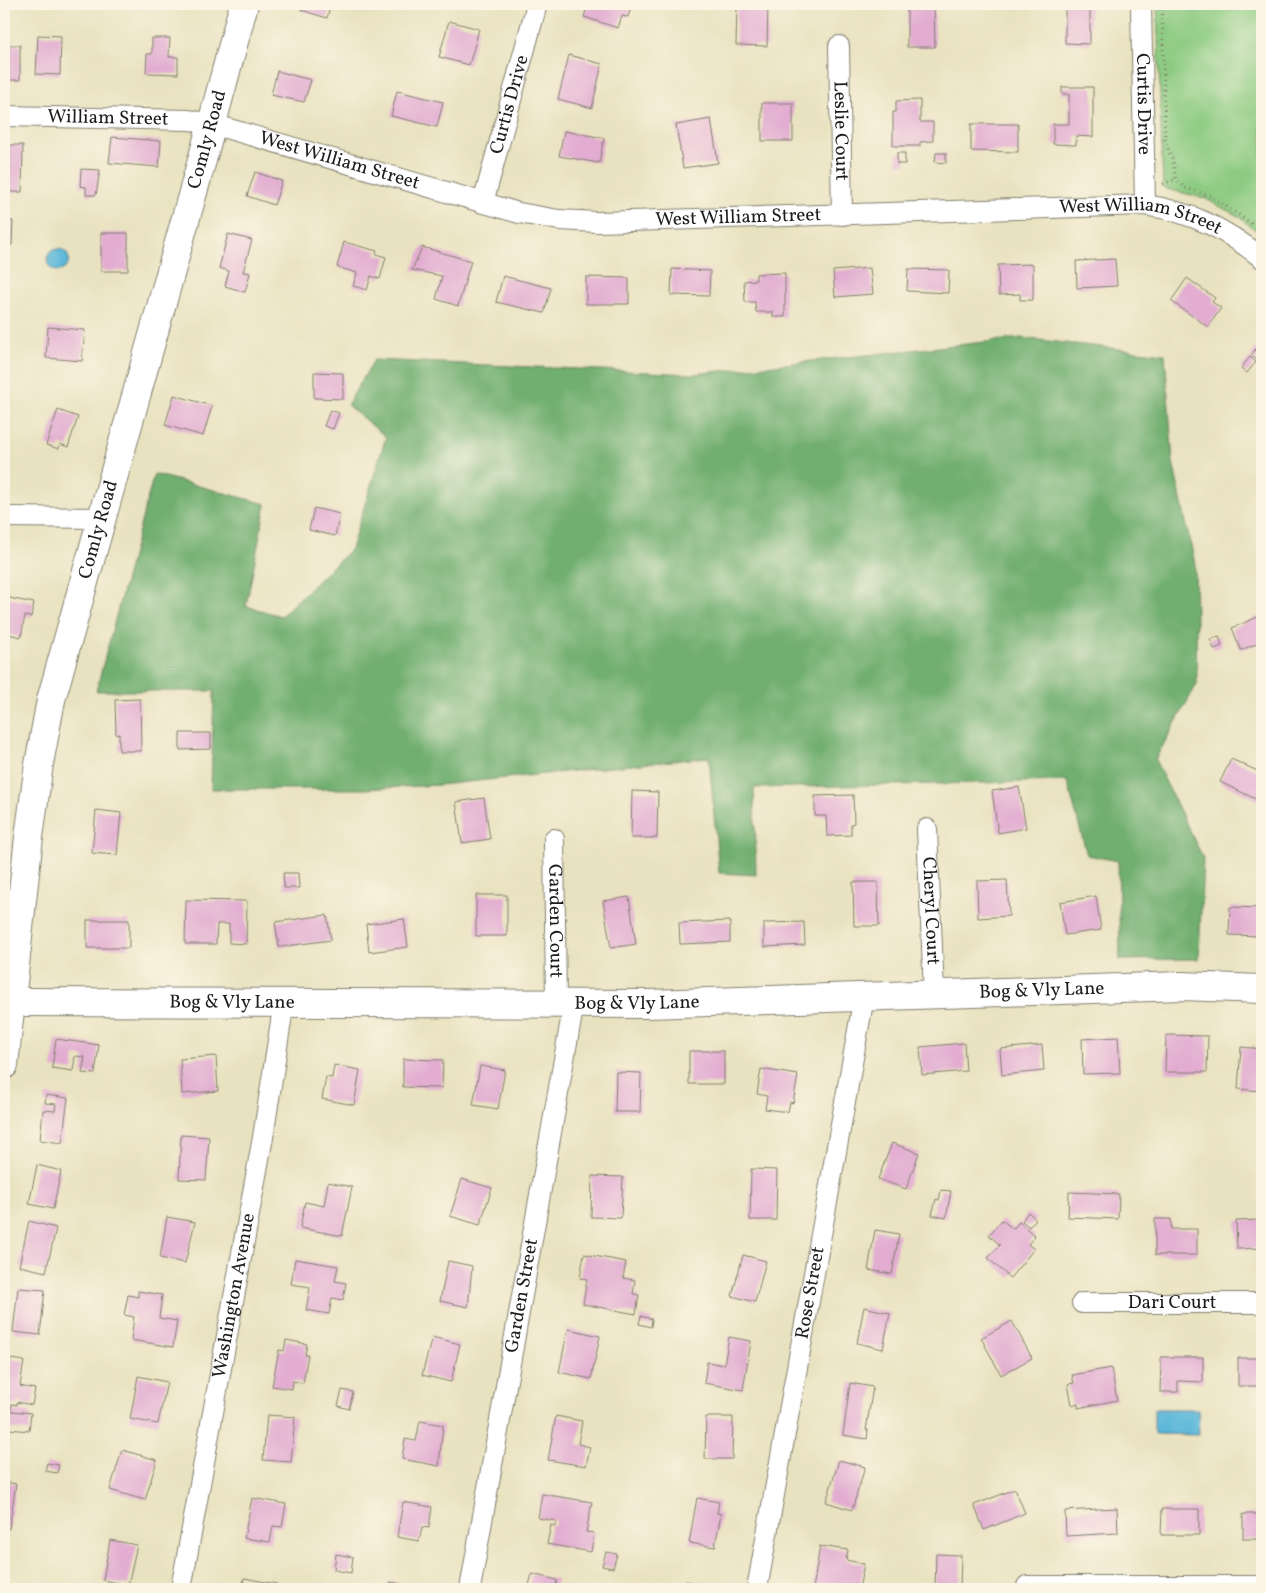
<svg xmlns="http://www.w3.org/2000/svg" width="1266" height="1593" viewBox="0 0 1266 1593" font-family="Vollkorn,serif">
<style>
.green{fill:#8ccb81;stroke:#54744e}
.forest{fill:#71af6f;stroke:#466646}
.water{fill:#5bb7d9;stroke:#3c6a7a}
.building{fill:#e2add1}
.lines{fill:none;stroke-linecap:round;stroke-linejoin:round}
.street-casing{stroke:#827f6e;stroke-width:22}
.secondary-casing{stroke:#827f6e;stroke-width:30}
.path{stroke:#827f6e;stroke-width:3;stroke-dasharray:1 4;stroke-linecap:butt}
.street{stroke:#fff;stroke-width:20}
.secondary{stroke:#fff;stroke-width:28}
.labels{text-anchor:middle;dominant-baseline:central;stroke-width:4;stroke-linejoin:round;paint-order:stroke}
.street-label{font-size:19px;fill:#1c1c1c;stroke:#fcf5e5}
</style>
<rect width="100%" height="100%" fill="#fcf5e5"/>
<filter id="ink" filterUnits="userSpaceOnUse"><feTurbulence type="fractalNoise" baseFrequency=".02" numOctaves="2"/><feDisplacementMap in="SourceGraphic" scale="10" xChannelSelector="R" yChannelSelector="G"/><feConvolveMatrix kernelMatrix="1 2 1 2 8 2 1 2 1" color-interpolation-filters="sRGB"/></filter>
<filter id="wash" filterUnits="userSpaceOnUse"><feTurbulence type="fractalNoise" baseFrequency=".0096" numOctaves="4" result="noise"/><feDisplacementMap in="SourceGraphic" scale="20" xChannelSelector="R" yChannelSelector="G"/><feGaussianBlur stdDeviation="1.12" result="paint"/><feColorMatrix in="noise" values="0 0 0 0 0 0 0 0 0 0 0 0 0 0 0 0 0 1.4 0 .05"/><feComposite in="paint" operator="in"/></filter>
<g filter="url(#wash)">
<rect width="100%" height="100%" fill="#e9e2c0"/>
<path class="green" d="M1157 4H1262V235L1238 216 1204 198 1163 188Z"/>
<path class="forest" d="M1021 338 1165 354 1173 462 1195 564 1197 684 1155 760 1203 858 1199 959 1120 960 1118 861 1087 855 1067 781 754 788 756 875 719 873 709 757 439 785 365 789H211L214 691H96L154 474 266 504 246 606 281 616 351 549 386 437 347 405 374 360 693 374Z"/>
<path class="water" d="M47 260a11 11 0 1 1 22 0a11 11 0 1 1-22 0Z
M1154 1409H1198L1199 1435 1154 1434Z"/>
<g id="blocks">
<path class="building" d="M111 4H129L128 8Z
M303 4H331L327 18 301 10Z
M588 4H632L628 17 622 16 618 28 584 17Z
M737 4H768L767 46 736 45Z
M907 4H934L935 47H907Z
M1065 4H1090V44L1065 43Z
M449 21 479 29 469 65 439 57Z
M38 35 61 36 60 75 36 74Z
M152 38H170L169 57H178V74L146 73 147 54H152Z
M4 45H20V80H4Z
M569 55 602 64 592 108 558 99Z
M277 71 311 80 304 102 271 95Z
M1062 87H1093V137L1076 136V145L1053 144V124H1069V94H1062Z
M397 91 443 102 437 127 391 116Z
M920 100V122H933V141L920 142V146H893V112H896V101Z
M762 103H793V141H762Z
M711 119 718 163 683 168 676 125Z
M971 124H1018V152L971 151Z
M564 131 604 138 599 163 559 156Z
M112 137 161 141 159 167 109 163Z
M4 145H23L22 192H4Z
M897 153H905V164H897Z
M936 153H946V163L935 162Z
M81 169 100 170 96 195H86V187L80 186Z
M255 172 282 181 274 205 247 196Z
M4 220 13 221 12 245 4 244Z
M101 233H128V271H101Z
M228 234 252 240 243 272 250 273 245 292 225 286 229 271 219 268Z
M344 242 377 251 376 254 386 257 380 279 371 276 367 290 353 286 357 273 337 267Z
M422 247 471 261 458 306 436 299 442 276 412 270Z
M1115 259 1117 286 1077 288 1076 261Z
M1033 264V300H1020V294L999 295 998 265Z
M870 268 873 294 835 297 833 271Z
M672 269 710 271 709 296 671 295Z
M908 269 949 270 948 293 907 291Z
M785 273V317H773V312H756L755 302H745L744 281 756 280V274Z
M503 276 551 288 544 313 496 302Z
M586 277 629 278V304H586Z
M1187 278 1215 298 1212 302 1221 308 1208 327 1171 301Z
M48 327 85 330 82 361 46 358Z
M1262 341V364L1251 355Z
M1250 357 1256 362 1247 373 1241 368Z
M314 372 343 373V399L314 398Z
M174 395 212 406 203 436 165 425Z
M58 410 78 417 68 447 60 444 59 449 46 445Z
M330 410 339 413 333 429 324 426Z
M314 508 340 514 335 536 309 530Z
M4 597 34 603 31 617 25 616 21 637 4 633Z
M1262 615V642L1241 650 1232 628Z
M1219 636 1222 646 1214 649 1210 639Z
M140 699 141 751H119V734L116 735 115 700Z
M180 733H211V749L180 750Z
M1231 759 1262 773V802L1220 782Z
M1019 787 1026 828 998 833 992 791Z
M632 791 658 792 657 838H631Z
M853 795 854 823 851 824V835L827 836 826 816H815V796Z
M484 798 490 839 462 843 456 802Z
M96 810 121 813 117 855 92 853Z
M283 873H298L299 888H284Z
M1007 880 1009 916 978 918 977 881Z
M853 882H878L879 926H854Z
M476 895H507V936H476Z
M1096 896 1101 930 1065 935 1060 902Z
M629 897 636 944 611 948 603 901Z
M186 900 247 901 246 944 229 943V924H217L216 944H185Z
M1230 907 1262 908V936L1229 935Z
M327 915 331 940 279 947 275 922Z
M404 919 408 947 369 952 366 924Z
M87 920H129V948H87Z
M730 921V942L680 944 679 923Z
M804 922 805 945 764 947V923Z
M1166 1035 1208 1036 1207 1072H1165Z
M1118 1037 1120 1073 1083 1074 1082 1039Z
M56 1039 99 1045 95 1074 82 1073 85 1057 75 1056 73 1071 52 1068Z
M964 1043 966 1071 922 1075 920 1047Z
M1042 1045 1044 1071 1002 1075 1000 1049Z
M1241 1047 1262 1049 1260 1091 1238 1089Z
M689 1051H724V1084H689Z
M216 1056 218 1091 182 1094 180 1059Z
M403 1059 443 1060 442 1088 403 1087Z
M334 1065 360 1070 354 1105 322 1099 326 1077 332 1078Z
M480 1066 505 1070 498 1109 473 1105Z
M761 1069 798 1075 793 1103 790 1102 788 1112 765 1109 767 1096 757 1094Z
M616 1072 641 1073 640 1112H615Z
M46 1095 68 1098 62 1143 40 1140 43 1110 55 1111 56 1104 45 1103Z
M181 1135 209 1137 206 1180 179 1179Z
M892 1143 919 1153 906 1189 878 1179Z
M37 1165 61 1171 53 1209 29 1204Z
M751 1169 777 1170 776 1220H750Z
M592 1176 623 1177 621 1218 591 1217Z
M462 1179 492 1188 480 1225 450 1216Z
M328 1182 352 1187 342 1236 300 1228 305 1202 324 1206Z
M941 1190 951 1191 946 1218 932 1215 936 1199 939 1200Z
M1069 1192 1119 1194 1118 1219 1068 1217Z
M1028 1212 1036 1219 1029 1227 1022 1221Z
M167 1217 195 1222 185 1263 160 1258Z
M1155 1219H1171V1229H1197V1255H1155Z
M1002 1220 1013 1229 1019 1222 1035 1236 1028 1244 1034 1249 1010 1278 988 1258 1000 1245 989 1235Z
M1262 1220V1248L1237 1249 1236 1221Z
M29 1221 56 1228 46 1272 19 1266Z
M875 1230 899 1234 892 1274 868 1270Z
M584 1254 626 1262 623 1278 635 1280 633 1294 639 1295 636 1314 583 1304 587 1279 580 1278Z
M743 1255 766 1261 755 1302 732 1296Z
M295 1259 338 1266 335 1281 346 1283 343 1300 332 1298 329 1314 306 1310 310 1287 291 1284Z
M448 1261 472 1266 468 1307 440 1301Z
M18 1288 45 1290 40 1335 13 1332Z
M138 1291 162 1295 159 1318 177 1321 173 1347 131 1340 134 1317 124 1315 128 1295 138 1297Z
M864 1307 890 1313 883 1349 857 1343Z
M641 1316 652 1319 651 1327 639 1324Z
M1012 1321 1032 1358 1001 1375 981 1338Z
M568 1329 600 1336 591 1379 559 1372Z
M432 1337 460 1344 451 1382 422 1375Z
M729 1337 751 1341 743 1390 704 1383 707 1362 724 1365Z
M286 1340 307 1344 305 1355H308L303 1383 293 1381 292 1389 272 1386 279 1350 284 1351Z
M1161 1357H1203V1382L1178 1381V1392H1160Z
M4 1358 24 1361 20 1386 35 1389 32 1405 17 1402V1405L12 1404 11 1409 4 1408Z
M1238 1358H1262V1386H1238Z
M1111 1368 1117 1400 1078 1408V1404L1072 1405 1068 1384 1074 1383 1072 1375Z
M138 1376 167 1382 158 1424 130 1419Z
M850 1383 873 1387 866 1430H868L867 1439 843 1435Z
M342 1390 353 1392 349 1409 338 1406Z
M4 1410 31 1413 29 1431 10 1429 6 1456 4 1455Z
M267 1415 295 1417 291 1462 263 1460Z
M556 1416 582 1421 578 1444 590 1447 586 1466 548 1460Z
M706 1417H733L732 1459H705Z
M420 1421 443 1425 439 1466 402 1459 405 1439 416 1441Z
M122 1450 157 1460 145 1500 110 1490Z
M839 1460 865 1467 852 1510 826 1502Z
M47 1463 59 1465 57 1473 45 1471Z
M4 1482 16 1484 9 1529 4 1528Z
M1015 1489 1025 1513 984 1530 974 1505Z
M542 1494 592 1502 586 1532 594 1533 591 1552 547 1544 551 1525 555 1526 556 1521 538 1518Z
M252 1498 286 1504 282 1527 273 1526 270 1542 244 1538Z
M697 1498 719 1502 717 1513 721 1514 715 1547 689 1543Z
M403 1502 432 1507 429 1528 422 1527 419 1541 397 1537Z
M1117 1508 1118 1533 1066 1536 1065 1511Z
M1162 1509H1199V1535H1161Z
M1243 1514H1262V1539H1243Z
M110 1540 137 1545 128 1585 103 1580Z
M820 1546 848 1550 846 1560 864 1564 859 1589H813Z
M606 1552 617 1554 613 1568 602 1566Z
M336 1554 353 1557 351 1573 334 1570Z
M936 1554 961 1555 960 1589H935Z
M532 1574 557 1580 555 1589H528Z
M244 1578 277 1584 276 1589H242Z
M686 1581 710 1586V1589H685Z
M390 1582 418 1587 417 1589H389Z"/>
</g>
</g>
<g filter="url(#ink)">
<use href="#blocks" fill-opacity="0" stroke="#827f6e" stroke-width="1"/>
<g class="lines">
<g class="street-casing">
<g id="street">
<path id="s1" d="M1141 4 1145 205"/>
<path id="s2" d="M839 46 842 215"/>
<path id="s3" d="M4 116 189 120 212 124 519 213 559 220 597 222 1145 205C1192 212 1225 229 1262 258"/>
<path id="s4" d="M483 203 537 4"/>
<path d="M4 517 101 518"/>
<path id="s5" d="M927 829 934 994"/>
<path id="s6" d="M554 839 556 1003"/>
<path id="s7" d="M1082 1303H1262"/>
<path d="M1027 1586H1262"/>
<path id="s8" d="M181 1589 263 1137 284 1002"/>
<path id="s9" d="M470 1589 574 1003"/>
<path id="s10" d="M757 1589 864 997"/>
</g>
</g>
<g class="secondary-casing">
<g id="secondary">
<path id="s11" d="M11 1002 649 1004 1182 986 1262 989"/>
<path id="s12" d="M4 1065 29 837 39 764 51 700 204 153 244 4"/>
</g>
</g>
<path class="path" d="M1162 4 1165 141 1173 161 1176 179 1185 188 1211 196 1262 231
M1163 184 1176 179"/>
<use href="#street" class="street"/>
<use href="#secondary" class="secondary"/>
</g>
</g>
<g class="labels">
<g class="street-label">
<text stroke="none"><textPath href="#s4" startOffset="102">Curtis Drive</textPath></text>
<text stroke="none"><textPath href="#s1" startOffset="100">Curtis Drive</textPath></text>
<text stroke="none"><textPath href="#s3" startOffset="104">William Street</textPath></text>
<text stroke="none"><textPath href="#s2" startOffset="85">Leslie Court</textPath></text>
<text stroke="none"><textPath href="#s12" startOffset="950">Comly Road</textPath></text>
<text stroke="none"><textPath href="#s3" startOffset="341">West William Street</textPath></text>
<text stroke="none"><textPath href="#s3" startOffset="748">West William Street</textPath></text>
<text stroke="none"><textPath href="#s3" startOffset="1152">West William Street</textPath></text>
<text stroke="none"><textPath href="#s12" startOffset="545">Comly Road</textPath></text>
<text stroke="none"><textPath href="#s5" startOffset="82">Cheryl Court</textPath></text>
<text stroke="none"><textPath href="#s6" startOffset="82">Garden Court</textPath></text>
<text stroke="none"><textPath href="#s11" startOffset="1031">Bog &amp; Vly Lane</textPath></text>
<text stroke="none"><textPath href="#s11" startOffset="221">Bog &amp; Vly Lane</textPath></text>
<text stroke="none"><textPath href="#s11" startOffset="626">Bog &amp; Vly Lane</textPath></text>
<text stroke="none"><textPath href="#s10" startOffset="301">Rose Street</textPath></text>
<text stroke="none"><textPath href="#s8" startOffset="298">Washington Avenue</textPath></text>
<text stroke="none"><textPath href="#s9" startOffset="298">Garden Street</textPath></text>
<text stroke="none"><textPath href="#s7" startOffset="90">Dari Court</textPath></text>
</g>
</g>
<rect width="1266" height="1593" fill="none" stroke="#fcf5e5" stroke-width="20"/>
</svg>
